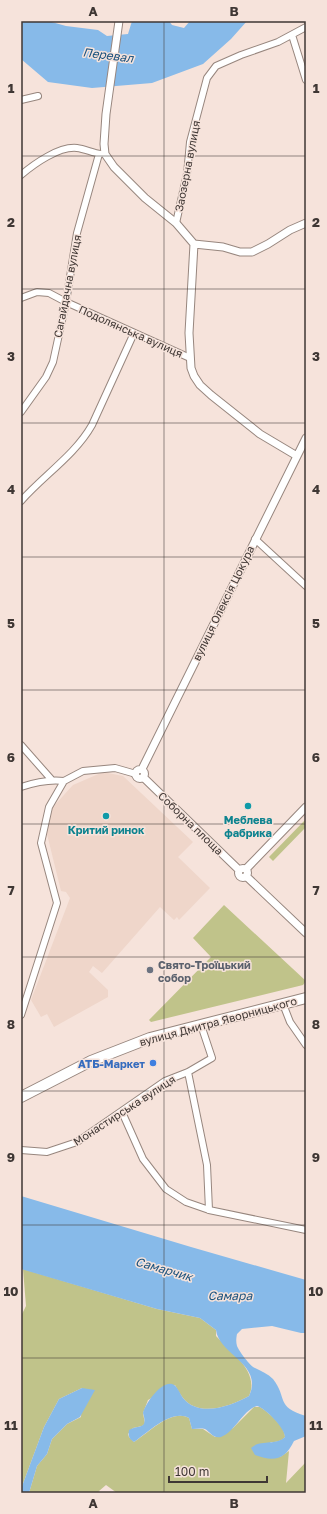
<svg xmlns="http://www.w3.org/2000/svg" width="327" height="1514" viewBox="0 0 327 1514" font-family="'Golos Text',sans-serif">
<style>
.built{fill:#efd6ca}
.green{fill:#c0c38a}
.water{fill:#87bae9}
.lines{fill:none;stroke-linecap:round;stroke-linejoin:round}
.minor-casing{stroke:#97867e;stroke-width:8}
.tertiary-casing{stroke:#97867e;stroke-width:9}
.trunk-casing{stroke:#97867e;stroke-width:12}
.minor{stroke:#fff;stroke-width:6}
.tertiary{stroke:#fff;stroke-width:7}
.trunk{stroke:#fff;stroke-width:10}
.grid{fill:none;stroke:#3f3734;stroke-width:1;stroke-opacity:0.55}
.culture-dot{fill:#0f9aa8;stroke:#f6e3db;stroke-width:1.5}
.worship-dot{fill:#6b7280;stroke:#f6e3db;stroke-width:1.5}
.shop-dot{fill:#3f7fe0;stroke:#f6e3db;stroke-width:1.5}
.labels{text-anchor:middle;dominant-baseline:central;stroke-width:3;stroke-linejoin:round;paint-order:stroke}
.street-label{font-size:11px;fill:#3f3734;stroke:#f6e3db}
.culture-label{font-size:11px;font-weight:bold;fill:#0d838f;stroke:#f6e3db}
.worship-label{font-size:11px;font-weight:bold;fill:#5b616d;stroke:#f6e3db;text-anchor:start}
.shop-label{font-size:11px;font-weight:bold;fill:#366cbe;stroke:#f6e3db;text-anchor:end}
.water-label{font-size:12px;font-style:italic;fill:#1b527e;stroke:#f6e3db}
.neatline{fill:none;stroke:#3f3734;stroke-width:1.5}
.grid-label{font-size:13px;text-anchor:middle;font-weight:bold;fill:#3f3734}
</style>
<rect width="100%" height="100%" fill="#f6e3db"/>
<path class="built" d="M103 772 123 776 193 842 178 857 210 888 179 920 177 917 174 920 160 907 102 973 93 966 89 972 108 990V997L54 1027 47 1014 41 1017 31 1000 70 898 66 892 61 891 46 830 53 807 73 785Z"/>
<path class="green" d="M306 819V827L273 861 269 857Z
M224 905 306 981 303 985 151 1022 149 1020 211 957 193 938Z
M23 1269 157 1309 200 1318 216 1330V1336C231 1352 260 1372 249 1396 231 1406 199 1418 183 1398 180 1394 177 1389 175 1385L148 1400 143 1413 145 1424 142 1426 133 1428 128 1434 129 1437 134 1442C148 1433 172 1408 189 1418L192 1429H203L215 1437 233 1428 254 1407H260C269 1413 285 1426 285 1437 280 1442 276 1442 270 1442L280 1457 289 1451 286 1483 306 1462V1493H117L106 1485 99 1491 98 1493H29L37 1466 47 1454 52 1439 67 1424 81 1417 82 1388 59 1399 44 1427 21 1489V1316L26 1306Z"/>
<path class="water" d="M21 21H48L66 26 98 30 107 36 128 34 132 21H169L172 25 184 28 190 21H247L231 39 203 64 152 83 92 88 48 82 21 59Z
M21 1196 191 1247 306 1280V1333H301L272 1326 242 1329 237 1334C236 1339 236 1342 237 1346 239 1351 250 1366 255 1368 261 1371 268 1374 273 1379 288 1398 275 1407 306 1416V1436L294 1441C285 1460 274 1462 255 1455L251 1448C260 1439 276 1446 285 1437 285 1428 265 1408 257 1406 243 1410 235 1432 221 1437 214 1439 210 1432 205 1429 201 1428 196 1429 192 1429L189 1418C172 1408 147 1433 134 1442 129 1439 128 1436 129 1430 140 1424 148 1430 143 1413 145 1404 161 1381 172 1384 177 1385 180 1394 183 1398 199 1418 231 1406 249 1396 264 1364 219 1355 216 1330L200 1318 157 1309 21 1269Z
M82 1388 95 1390 80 1417 67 1424 52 1439 47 1454 37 1466 29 1493H21V1489L44 1427 59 1399Z"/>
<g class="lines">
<g class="minor-casing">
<path id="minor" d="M292 35 306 80
M21 100 38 96
M21 175C34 164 59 146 77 148 85 149 93 153 101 154
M176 223 187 174 190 142 207 78 216 66 241 55 278 42 306 27
M21 298 37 292 49 293 66 302 190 358
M21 412 46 377 53 362 66 302 77 233 99 154
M21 501C44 475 75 455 92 425L134 333
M255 539 306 586
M21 745 51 779
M21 787C36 782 49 779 64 781
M283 1004 290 1022 306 1045
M21 1015 57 903 41 843 49 807 64 781 83 771 115 768 136 774
M188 1072 207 1165 209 1210
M122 1112 143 1159 166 1189 186 1202 209 1210 306 1230
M21 1150 47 1152 77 1142 165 1081 188 1072 212 1058 201 1025"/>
</g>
<g class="tertiary-casing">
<path id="tertiary" d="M119 21 106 114 104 144 105 154 114 167 145 198 176 223 194 244
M194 244 189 333 191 368 194 376 200 385 211 395 260 434 297 456
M194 244 223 247 240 252H252L268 244 290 230 306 223
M142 769 306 438
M135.5 774a4.5 4.5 0 1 1 9 0a4.5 4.5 0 1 1-9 0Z
M143 777 239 870
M238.5 873a4.5 4.5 0 1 1 9 0a4.5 4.5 0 1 1-9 0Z
M246 869 306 807
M246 876 306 933"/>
</g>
<g class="trunk-casing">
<path id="trunk" d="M21 1097 91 1061 150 1038 306 998"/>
</g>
<use href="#minor" class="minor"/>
<use href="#tertiary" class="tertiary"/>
<use href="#trunk" class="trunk"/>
</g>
<path class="grid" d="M164 21V1493M21 156H306M21 289H306M21 423H306M21 557H306M21 690H306M21 824H306M21 957H306M21 1091H306M21 1225H306M21 1358H306"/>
<g class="culture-dot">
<circle cx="248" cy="806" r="4"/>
<circle cx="106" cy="816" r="4"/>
</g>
<circle class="worship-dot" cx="150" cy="970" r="4"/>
<circle class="shop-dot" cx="153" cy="1063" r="4"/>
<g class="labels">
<g class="street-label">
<text transform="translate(187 166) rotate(-79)">Заозерна вулиця</text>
<text transform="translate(67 286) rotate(-79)">Сагайдачна вулиця</text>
<text transform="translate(131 331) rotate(24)">Подолянська вулиця</text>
<text transform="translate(223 603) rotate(-64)">вулиця Олексія Цокура</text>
<text transform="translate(191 823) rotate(44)">Соборна площа</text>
<text transform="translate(218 1021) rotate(-15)">вулиця Дмитра Яворницького</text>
<text transform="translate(124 1110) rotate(-33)">Монастирська вулиця</text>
</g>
<g class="culture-label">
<text x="248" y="819">Меблева<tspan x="248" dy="13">фабрика</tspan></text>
<text x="106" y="829">Критий ринок</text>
</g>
<g class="worship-label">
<text x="158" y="964">Свято-Троїцький<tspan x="158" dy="13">собор</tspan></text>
</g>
<g class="shop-label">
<text x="145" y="1063">АТБ-Маркет</text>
</g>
<g class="water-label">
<text transform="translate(108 55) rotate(7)">Перевал</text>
<text transform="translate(164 1269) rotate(16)">Самарчик</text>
<text x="230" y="1295">Самара</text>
</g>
</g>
<rect width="327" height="1514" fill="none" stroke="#f6e3db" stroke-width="44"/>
<path d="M169 1476v6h98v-6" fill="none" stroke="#3f3734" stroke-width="2"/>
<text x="175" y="1476" font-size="12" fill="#3f3734" stroke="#f6e3db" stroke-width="3" paint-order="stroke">100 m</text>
<rect x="22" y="22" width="283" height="1470" class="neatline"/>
<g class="grid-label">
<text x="93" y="16">A</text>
<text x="234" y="16">B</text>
<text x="11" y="93">1</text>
<text x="316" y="93">1</text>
<text x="11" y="227">2</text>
<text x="316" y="227">2</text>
<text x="11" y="361">3</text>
<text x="316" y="361">3</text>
<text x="11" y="494">4</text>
<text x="316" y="494">4</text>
<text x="11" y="628">5</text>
<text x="316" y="628">5</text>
<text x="11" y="762">6</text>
<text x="316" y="762">6</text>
<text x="11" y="895">7</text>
<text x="316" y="895">7</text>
<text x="11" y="1029">8</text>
<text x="316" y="1029">8</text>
<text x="11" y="1162">9</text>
<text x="316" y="1162">9</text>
<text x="11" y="1296">10</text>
<text x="316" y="1296">10</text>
<text x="11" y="1430">11</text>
<text x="316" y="1430">11</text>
<text x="93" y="1508">A</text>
<text x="234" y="1508">B</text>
</g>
</svg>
